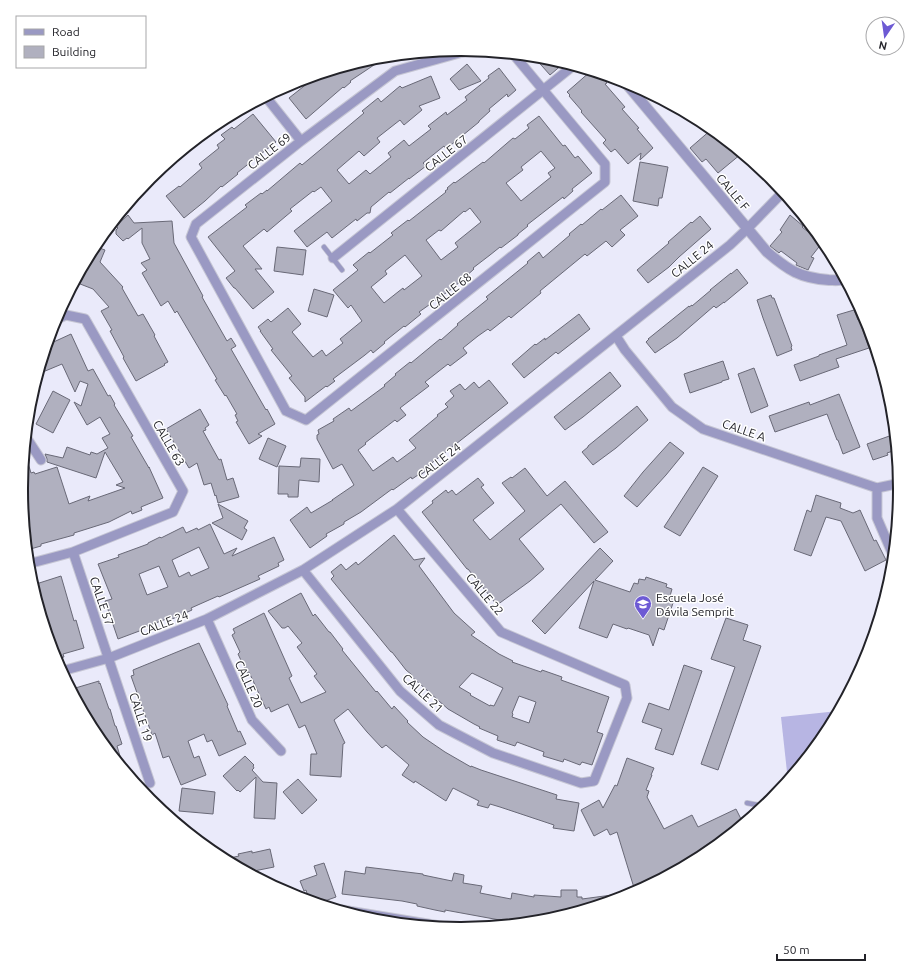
<svg xmlns="http://www.w3.org/2000/svg" width="921" height="978" viewBox="0 0 921 978" font-family="Ubuntu,sans-serif">
<style>
.green{fill:#b7b5e3}
.building{fill:#b0b0bf;stroke:#696977;fill-rule:evenodd}
.lines{fill:none;stroke-linecap:round;stroke-linejoin:round}
.service-casing{stroke:#c6c6d4;stroke-width:6}
.minor-casing{stroke:#c6c6d4;stroke-width:11}
.tertiary-casing{stroke:#c6c6d4;stroke-width:12}
.service{stroke:#9a99c3;stroke-width:4.5}
.minor{stroke:#9a99c3;stroke-width:9}
.tertiary{stroke:#9a99c3;stroke-width:10}
.labels{text-anchor:middle;dominant-baseline:central;stroke-width:3;stroke-linejoin:round;paint-order:stroke}
.street-label{font-size:12px;fill:#232329;stroke:#fff}
.poi-label{font-size:12px;fill:#232329;stroke:#fff;text-anchor:start}
.rim{fill:none;stroke:#232329;stroke-width:2}
</style>
<rect width="100%" height="100%" fill="#eaeafa"/>
<path class="green" d="M838 711 826 733 789 778 787 772 781 717Z"/>
<path class="building" d="M386 57 350 81 351 82 344 88 343 87 306 119 289 98 308 83 307 81 311 77 375 58Z
M534 57 546 58 564 63 550 75Z
M467 64 481 81 459 90 450 79Z
M499 68 516 90 508 97 507 94 489 109 490 111 479 121V122L446 149 444 146 423 163 426 166 409 179V178L390 193 389 192 371 207 370 213H367L357 221 356 219 332 238 327 232 307 247 294 231 332 201 321 187 314 192 313 191 290 209 292 211 267 232 264 229 243 246 262 269H255L274 292 253 309 252 308 235 288H234L226 278 235 271 208 237 247 207 245 205 261 193 262 194 267 190V191L300 163 302 165 320 150 364 113 362 111 378 98 381 102 400 86 402 88 431 76 440 98 419 106 422 110 404 125 400 120 377 138 380 142 364 156 359 151 337 170 349 184 366 170 370 174 391 157 388 153 404 140 409 146 431 129 428 126 446 112 447 115 467 100 465 97 489 78 488 76Z
M591 71 599 74 607 83 605 84 625 107 622 109 639 128 637 129 653 148 640 160 641 153 628 164 615 149 611 152 603 143 606 140 581 112 582 111 569 96 570 95 567 92Z
M253 114 276 142 237 173 238 174 222 187 221 186 205 201 184 218 166 196 179 186 180 187 202 168 199 164 219 148 217 145 225 139 221 135 232 127 234 129Z
M539 116 563 146 565 145 575 158 578 156 592 173 572 189 573 191 564 199 563 197 527 225 528 226 518 234V235L501 248 500 247 490 255 473 268 474 269 453 288 419 312 421 314 405 327 404 326 384 342 385 343 373 353 371 350 365 355 333 379 335 381 327 387 326 386 305 402V397L289 378 292 376 271 350 273 349 260 331H261L258 327 268 319 271 322 288 308 301 324 292 332 313 357 322 350 326 356 343 343 340 339 362 321 351 305 348 308 333 290 358 270 353 265 369 252 370 253 393 235 391 233 408 220 409 221 446 192 445 191 448 189 447 188 454 182 455 183 483 162 484 163 513 138 515 139 529 128 527 125ZM541 151 555 168 548 173 551 177 521 201 506 183 523 170 521 167ZM470 208 481 222 455 243 458 247 441 260 426 240 439 230 441 231 464 211 465 212ZM405 255 422 276 404 290 403 288 384 303 371 287 387 274 385 271Z
M712 129 741 154 718 173 706 159 702 162 690 148Z
M640 162 668 167 662 198H659L658 206 633 201Z
M621 195 638 216 620 230 625 235 612 247 606 241 587 256 585 254 540 291 541 293 511 318 509 316 490 331 488 329 478 336 463 348 467 353 450 366 448 364 425 382 429 386 400 408 406 415 397 422 395 420 365 443 366 444 358 450 373 471 393 457 397 462 416 448 409 440 438 416 437 415 448 407 445 404 454 396 450 391 460 384 465 390 474 382 479 388 489 380 508 403 428 466 430 468 419 476 418 475 412 479 411 477 393 490 392 489 361 512 344 522V524L326 534 327 536 310 548 290 520 307 507 311 513 333 500H332L354 485 342 464 333 469 317 439V435L319 434 318 430 334 421 333 419 349 408 351 411 385 386 384 385 396 375 395 374 410 362 411 363 440 339 441 340 458 325 457 324 488 299 486 297 528 263 527 262 539 252 543 258 570 235 569 234 581 224 582 225 601 209 602 210Z
M128 215 134 223 172 221 174 243 203 296 202 297 227 341 231 338 236 346 231 349 266 410 267 409 275 424 258 434 262 436 249 444 236 422 238 421 235 415 237 414 226 395 225 396 215 380 217 379 177 311 175 313 168 301 161 306 142 273 147 270 141 263 150 259 142 243V228L128 239 127 238 123 241 116 234V230L118 228 116 226Z
M790 215 803 226 802 227 822 243 811 257 814 258 808 270 796 265 797 263 781 251 779 253 770 246 782 232 780 230Z
M700 216 711 229 679 257 669 267 648 283 637 270 669 243 668 242 691 222 692 223Z
M94 246 105 250 100 262 123 287 122 288 138 316 143 314 155 335 154 336 168 362 164 364 165 365 136 381 123 358 124 357 110 331 112 330 101 311 109 307 93 289 75 282Z
M277 247 306 250 303 275 274 271Z
M737 269 748 283 724 303V302L716 308 714 306 677 338 655 353 646 342 649 339H648L689 306V307L692 305V306L711 290H710L731 273V274Z
M314 289 334 295 327 317 308 311Z
M771 295 772 298H774L792 346 791 347 792 350 777 356 763 318 757 300Z
M854 310 858 320 859 319 869 348 836 359 839 367 800 381 794 365 819 356V355L847 345 837 315Z
M579 314 590 329 558 354 556 352 524 378 512 364 535 344 536 345 545 338V340Z
M71 334 88 371 93 369 108 396 110 395 115 404 114 405 133 436 131 437 149 468V467L163 498 141 507 142 510 132 514 131 511 109 522 74 533V535L41 544V546L27 550 21 489 25 453 31 473 34 472 35 474 57 467 69 504 90 496 88 501 125 488 116 485 123 482 105 452 96 478 47 462V459L45 454 63 458 67 447 90 455 91 452 97 454 108 448 102 438 110 434 100 417 87 425 74 402 81 406 88 384 80 381 75 392 62 364 38 374 47 345Z
M723 361 729 379 722 381V382L690 393 684 374Z
M754 368 768 406 751 413 738 374Z
M610 372 621 386 615 391 583 417 565 430 554 417Z
M53 391 70 400 53 433 36 424Z
M839 394 860 447 843 454 838 440H837L827 414 775 432 769 416 809 402 810 405Z
M637 406 648 420 616 448 593 465 582 452 588 447V446Z
M200 409 209 425 205 428 206 430 203 431 219 460 221 459 227 480 233 478 239 497 218 503 216 495 215 496 211 483 204 485 197 463 189 468 166 429Z
M895 434 896 450 887 453 888 455 873 460 867 444Z
M268 438 286 446 277 467 259 459Z
M670 442 684 453 666 475 637 507 624 496 643 472Z
M301 458 320 459 319 482 299 480 298 497H288V494H278L279 466 300 467Z
M703 467 718 476 680 536 664 527Z
M525 468 547 496 565 481 608 532 594 543 561 504 519 539 544 569 530 581 497 605 468 569H467L422 512 433 503 432 501 446 490 448 493 452 490 456 495 478 478 484 485 481 487 494 503 473 520 490 540 525 511 502 483 511 477 512 478Z
M816 495 841 503 840 508 853 513 860 510 874 541 876 540 886 560 865 571 841 521 826 517 811 556 794 550 807 510 811 512Z
M218 504 248 521 244 528 247 530 242 540 212 523 223 518Z
M210 524 224 554 237 548 232 556 274 537 284 560 278 563 279 566 258 576 260 579 219 597 218 596 191 608 192 610 170 620 169 618 142 628V630L118 639 105 601 112 599 98 564 119 557 118 555 148 544V543L160 537 161 538 183 527 186 533 197 528 198 530ZM199 547 209 568 191 576 189 572 179 577 172 560ZM159 566 168 587 147 595 139 574Z
M394 535 414 560 425 558 419 566 454 613 475 632 471 635 499 654 513 661 512 662 541 672 542 670 562 677 561 680 609 697 597 732 603 734 592 765 582 762 580 765 564 759 563 762 543 756 544 752 517 742 515 746 497 740 498 736 479 728 480 727 474 724 448 709 411 676 412 675 406 670 392 652H391L331 579 334 576 331 572 341 564 346 570 356 562 358 565ZM472 673 503 688 494 706 490 705V706L470 695 471 694 459 687ZM519 696 536 702 529 723 512 717 513 714 512 713Z
M600 548 613 561 595 580 630 592 634 583 638 584 639 579 645 580 646 577 667 584 666 587 672 589 670 596 675 597 664 630 659 628 653 646 649 635 628 628 627 629 613 624 607 638 579 628 594 581 545 634 532 621Z
M61 576 74 621 76 620 84 648 63 654 64 657 55 659 33 585Z
M301 593 313 616 315 614 329 632H330L343 649 342 650 376 692 377 691 392 709 394 706 408 721 407 722 423 737 445 752 471 767V766L481 770 557 795 556 799 579 803 574 831 553 828 554 825 500 807 490 804 488 808 477 805 479 801 453 788 446 801 415 781 414 783 402 775 409 765 386 745 382 748 367 732 348 709 334 720 345 743 343 744 341 777 310 775 311 754H317L305 725 299 728 288 704 271 712 269 707 266 709 249 672 247 673 238 654 240 652 232 635 235 633 233 629 264 613 292 676 289 678 301 703 326 692 314 676 317 674 297 647 302 643 288 626 285 628H282L268 611Z
M726 618 748 625 743 640 761 646 718 770 701 764 735 667 711 659Z
M199 643 228 705 227 706 238 732 240 731 246 744 219 756 212 740 207 742 204 734 188 741 194 758 199 756 206 775 181 785 169 756 163 758 155 733 152 735 131 676 134 675 133 670Z
M684 665 702 671 673 755 655 749 662 729 642 722 649 703 669 710Z
M99 681V684L100 683 109 709H110L115 726H116L122 744 117 746 123 766 122 767 95 733 72 689Z
M245 756 254 765 253 766 254 768 252 770 263 782 277 783 275 819 254 818 256 777 240 792 238 790 237 791 223 776Z
M627 758 654 768 651 775H652L646 790 649 791 647 797 664 829 692 815 698 827 736 809 743 823 710 850 680 864 681 867 635 891 617 832 610 835 607 829 594 836 581 810 599 800 603 808 615 785 617 786Z
M298 779 317 800 302 814 283 792Z
M182 788 215 792 213 814 179 811Z
M270 849 274 867 249 872 225 859 239 856 238 854 252 851V853Z
M324 863 336 897 319 903 309 900 306 890 304 891 300 881 317 875 314 866Z
M366 867 423 874V875L452 881 454 873 464 875 463 883 482 886 480 893 511 899 512 893 534 897V895L561 897V890H577V897H582V899L612 895 613 900 546 920 516 923 445 910V912L435 910 417 906V904L402 901 342 894 345 871 365 874Z"/>
<g class="lines">
<g class="service-casing">
<path id="service" d="M324 247 342 270
M747 803 763 806"/>
</g>
<g class="minor-casing">
<path id="minor" d="M470 50 395 71 301 141 196 224 191 237 286 411 306 420 605 182V164L514 55
M266 97 301 141
M333 258 573 66
M616 336 625 350 672 407 703 429 877 488 896 484 899 481
M26 437 41 460
M877 488V518L893 555
M73 552 150 783
M28 564 73 552 173 512 183 491 85 319 66 315 55 320
M303 570 400 691 439 725 493 753 581 783 594 781 627 698 625 685 501 632 397 509
M207 619 252 720 281 751
M62 671 109 658 207 619 303 570 397 509 730 245 747 229 783 192
M342 910 452 928"/>
</g>
<g class="tertiary-casing">
<path id="tertiary" d="M625 82 767 252C788 270 800 278 829 280 834 280 839 281 844 279"/>
</g>
<use href="#service" class="service"/>
<use href="#minor" class="minor"/>
<use href="#tertiary" class="tertiary"/>
</g>
<defs>
<g id="school-pin" transform="scale(0.9)"><path d="M0 17L-7.5 6A9.5 9.5 0 1 1 7.5 6Z" fill="#6d5ad4" stroke="#fff"/><path d="M0-5L7-2L0 1L-7-2ZM-4 1L0 2.5L4 1V4Q0 6-4 4Z" fill="#fff"/></g>
</defs>
<g fill-rule="evenodd">
<use href="#school-pin" x="643" y="604"/>
</g>
<g class="labels">
<g class="street-label">
<text transform="translate(269 151) rotate(-38)">CALLE 69</text>
<text transform="translate(446 153) rotate(-38)">CALLE 67</text>
<text transform="translate(733 192) rotate(50)">CALLE F</text>
<text transform="translate(692 259) rotate(-39)">CALLE 24</text>
<text transform="translate(450 291) rotate(-39)">CALLE 68</text>
<text transform="translate(744 430) rotate(19)">CALLE A</text>
<text transform="translate(169 443) rotate(60)">CALLE 63</text>
<text transform="translate(439 461) rotate(-38)">CALLE 24</text>
<text transform="translate(485 594) rotate(50)">CALLE 22</text>
<text transform="translate(102 601) rotate(71)">CALLE 57</text>
<text transform="translate(164 623) rotate(-21)">CALLE 24</text>
<text transform="translate(249 684) rotate(66)">CALLE 20</text>
<text transform="translate(423 693) rotate(43)">CALLE 21</text>
<text transform="translate(141 717) rotate(72)">CALLE 19</text>
</g>
<g class="poi-label">
<text x="656" y="597">Escuela José<tspan x="656" dy="14">Dávila Semprit</tspan></text>
</g>
</g>
<path d="M0 0H921V978H0ZM460 56H461A432 432 0 0 1 893 488V490A432 432 0 0 1 461 922H460A432 432 0 0 1 28 490V488A432 432 0 0 1 460 56Z" fill="#fff" fill-rule="evenodd"/>
<path class="rim" d="M460 56H461A432 432 0 0 1 893 488V490A432 432 0 0 1 461 922H460A432 432 0 0 1 28 490V488A432 432 0 0 1 460 56Z"/>
<rect x="16" y="16" width="130" height="52" fill="#ffffff" stroke="#a7a7a9"/>
<rect x="24" y="29" width="20" height="6" fill="#9a99c3" stroke="#a7a7a9"/>
<text x="52" y="36" font-size="12" fill="#232329">Road</text>
<rect x="24" y="46" width="20" height="12" fill="#b0b0bf" stroke="#a7a7a9"/>
<text x="52" y="56" font-size="12" fill="#232329">Building</text>
<g transform="translate(885 36) rotate(193)"><circle r="19" fill="#ffffff" stroke="#a7a7a9"/>
<path d="M0-3L7 15L0 10L-7 15Z" fill="#6d5ad4"/>
<text y="-6" font-size="11" font-weight="bold" text-anchor="middle" fill="#232329">N</text>
</g>
<path d="M777 954v6h88v-6" fill="none" stroke="#232329" stroke-width="2"/>
<text x="783" y="954" font-size="12" fill="#232329" stroke="#ffffff" stroke-width="3" paint-order="stroke">50 m</text>
</svg>
